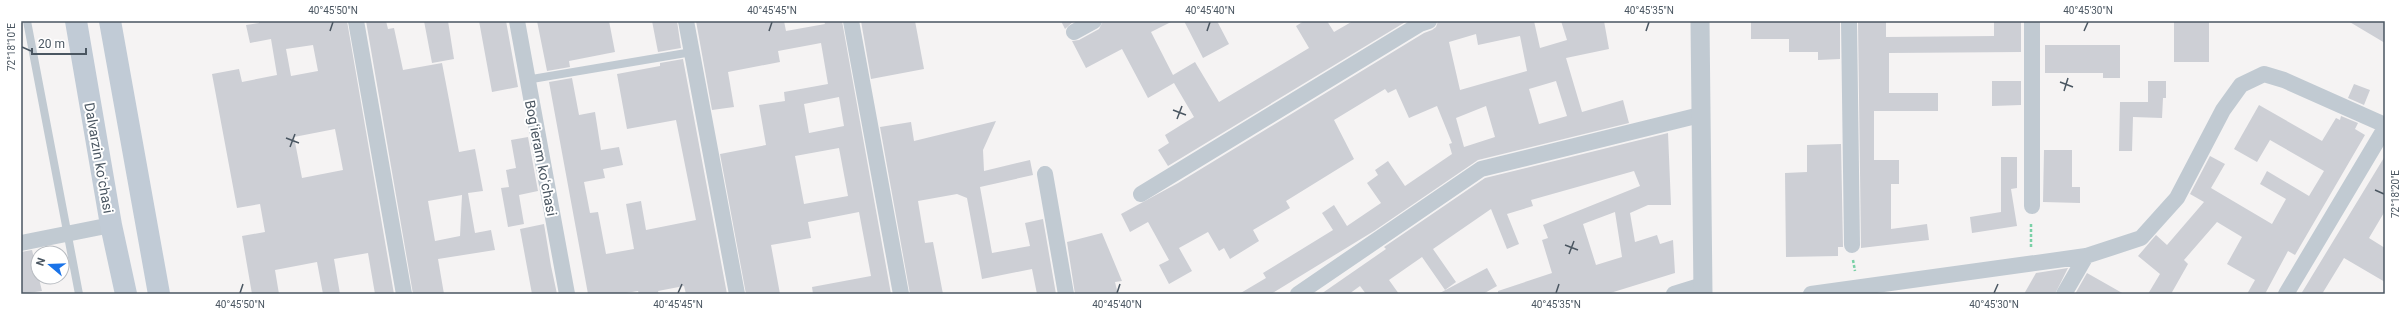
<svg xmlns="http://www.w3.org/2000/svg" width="2406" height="315" viewBox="0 0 2406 315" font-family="Roboto,sans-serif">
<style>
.building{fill:#cdcfd5;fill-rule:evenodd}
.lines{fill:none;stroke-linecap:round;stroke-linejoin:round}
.path{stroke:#7ad0a6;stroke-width:2.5;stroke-dasharray:3 2;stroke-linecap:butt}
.service{stroke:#c1cad2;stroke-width:8}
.minor{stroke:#c1cad2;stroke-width:16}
.tertiary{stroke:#c1cad2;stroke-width:19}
.secondary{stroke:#c1cbd6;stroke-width:22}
.ticks{fill:none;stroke:#4a5661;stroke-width:1.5}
.labels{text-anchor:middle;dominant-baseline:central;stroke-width:4;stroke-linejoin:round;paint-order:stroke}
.street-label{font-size:14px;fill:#4a5661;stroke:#fff}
.neatline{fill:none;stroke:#4a5661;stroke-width:1.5}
.ticks-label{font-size:10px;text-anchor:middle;fill:#4a5661}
</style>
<rect width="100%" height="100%" fill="#f5f3f3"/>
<path class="building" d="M259 21H347L394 294H375L368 253 334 259 340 294H323L317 262 275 270 279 294H252L242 236 265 232 260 204 237 208 212 74 239 69 242 82 277 75 271 39 250 43 246 25 259 23ZM313 45 318 71 291 76 286 49ZM335 129 343 170 302 178 294 137Z
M366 21H386L388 29 394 28 403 70 442 63 459 152 475 149 483 191 468 193 475 233 491 230 495 250 438 259 444 294H413ZM462 195 460 236 435 241 428 201Z
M424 21H448L454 59 432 63Z
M479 21H506L518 87 492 92Z
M537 21H609L615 52 569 61 570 67 547 71Z
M652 21H677L681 48 658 52Z
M696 21H784L786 31 825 24 824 21H842L891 294H813L812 287 871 276 859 212 808 222 811 238 771 245 780 294H746L720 154 766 145 759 105 785 101 784 92 828 84 821 43 778 51 780 62 728 72 734 107 712 110ZM839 97 844 126 809 133 804 104ZM839 148 848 196 804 204 795 156Z
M861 21H915L924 69 871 79Z
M1061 21H1074L1065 29Z
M1103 21H1173L1151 32 1173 75 1195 62 1219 102 1309 48 1296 26 1304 21H1327L1334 32 1353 21H1407L1168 166 1158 150 1169 143 1165 135 1194 117 1174 83 1148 98 1122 49 1086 68 1072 41 1079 40 1099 29Z
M1184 21H1217L1229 44 1203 58Z
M1438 21H1534L1540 48 1567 40 1561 21H1604L1609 49 1566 58 1582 112 1623 100 1629 123 1478 160 1374 231 1271 294H1239L1266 278 1263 273 1333 230 1322 213 1334 205 1347 226 1381 203 1367 183 1378 175 1375 170 1388 161 1405 186 1452 154 1449 144 1452 143 1437 106 1409 118 1396 89 1388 93 1385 89 1334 120 1354 159 1286 201 1290 208 1253 230 1259 241 1230 259 1224 248 1219 251 1208 232 1179 248 1192 271 1169 284 1159 265 1169 260 1148 222 1130 232 1121 214 1178 183 1424 33 1432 30 1436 27ZM1476 34 1478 45 1520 36 1527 71 1460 90 1449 42ZM1556 81 1567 116 1539 124 1529 89ZM1486 106 1495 137 1464 147 1456 118Z
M1751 21H1840V59L1818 60V52H1789V39H1751Z
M1858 21H1886V37L1994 36V21H2021V52L1889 53V93H1938V111H1874V160H1899V184H1891V229L1927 224 1929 240 1861 248Z
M2174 21H2209V62H2174Z
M2348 21H2385V43Z
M2045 45H2120V78H2103V73H2045Z
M683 59 727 294H686L684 286 658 291 659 294H639L638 291 620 294H588L549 82 572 78 579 115 595 112 601 150 619 147 623 165 603 169 605 178 584 182 590 213 598 212 606 254 634 249 626 204 641 201 646 230 696 220 676 120 627 129 617 74 660 66V63Z
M1992 81H2021V105L1992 106Z
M2148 81H2166V98H2163L2162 118 2133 117 2132 151H2119L2120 102H2148Z
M2354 84 2370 90 2364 105 2348 98Z
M2259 105 2322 141 2336 118 2340 120 2341 116 2358 123 2355 129 2365 135 2295 255 2288 251 2265 294H2247L2255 280 2227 264 2242 237 2217 222 2184 260 2188 264 2171 294H2148L2160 274 2138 256 2156 235 2167 245 2204 202 2190 194 2210 156 2225 164 2211 188 2272 224 2286 199 2260 184 2267 171 2309 196 2324 171 2270 140 2257 162 2234 149Z
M996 121 983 150 984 171 1030 160 1033 175 980 187 992 253 1030 246 1025 223 1043 219 1056 294H1037L1032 269 982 279 967 198 957 194 918 201 925 243 933 242 943 294H910L880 127 911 122 914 141Z
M1668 133 1671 205H1648L1630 213 1635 242 1657 235 1660 244 1673 240 1675 273 1607 294H1498V291L1552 273 1542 240 1548 238 1543 225 1640 186 1634 171 1531 200 1533 206 1507 214 1519 244 1507 249 1491 209 1433 249 1456 282 1445 290 1422 257 1389 280 1399 294H1366L1360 286 1349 294H1321L1386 249 1384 247 1485 178ZM1615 212 1622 257 1596 265 1583 224Z
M528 137 538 191 519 195 524 224 508 227 501 188 509 187 506 170 516 168 511 140Z
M1841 144 1843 247H1838V256L1786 257 1785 173 1807 172V145Z
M2044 150H2072V187H2080V203L2043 202Z
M2385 156V211L2369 238 2385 248V282L2344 258 2322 294H2301Z
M2001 157H2017V188L2011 189 2017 226 1972 233 1970 217 2001 212Z
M544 224 551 266 557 294H532L520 229Z
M1102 233 1122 281 1115 282 1118 294H1075L1067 242Z
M32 250 42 291 21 294V252Z
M1487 268 1497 286 1483 294H1438Z
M2068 268 2055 294H2024L2036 273Z
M2087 273 2124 294H2075Z"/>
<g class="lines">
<path class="path" d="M2031 247V222
M1853 260 1855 271"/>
<path class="service" d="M27 21 79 294
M526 80 692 52"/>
<path class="minor" d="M356 21 404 294
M517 21 567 294
M686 21 737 294
M851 21 901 294
M1849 21 1852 245
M1074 32 1094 21
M1045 174 1066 294
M1141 194 1420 24 1429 21
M2032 206V21
M21 243 111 225
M1298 294 1481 169 1700 115
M1674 294 1703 285
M1811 294 2086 256 2141 238 2177 198 2223 110 2241 85 2264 74 2284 80 2385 125
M2064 294 2086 256
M2286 294 2385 128"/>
<path class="tertiary" d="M1700 21 1703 294"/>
<path class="secondary" d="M76 21 111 225 126 294
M110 21 159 294"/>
</g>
<path class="ticks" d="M330 31 333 22M769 31 772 22M1207 31 1210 22M1646 31 1649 22M2084 31 2088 22M22 47 31 51M2060 82 2073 87M2064 91 2068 78M1173 110 1186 115M1177 119 1182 106M286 138 299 143M290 147 295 134M2375 190 2384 194M1565 245 1578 250M1569 254 1574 241M240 293 243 284M678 293 682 284M1117 293 1120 284M1556 293 1559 284M1994 293 1998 284"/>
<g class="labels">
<g class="street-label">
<text transform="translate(99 158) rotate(80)">Dalvarzin koʻchasi</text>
<text transform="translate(541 158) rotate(79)">Bogʻieram koʻchasi</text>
</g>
</g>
<rect width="2406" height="315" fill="none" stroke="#ffffff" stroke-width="44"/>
<g transform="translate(50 265) rotate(289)"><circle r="19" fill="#ffffff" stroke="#b7bbc0"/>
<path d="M0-3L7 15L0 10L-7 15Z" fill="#1a73e8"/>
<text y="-6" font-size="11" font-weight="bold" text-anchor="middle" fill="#4a5661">N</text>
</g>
<path d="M32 48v6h54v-6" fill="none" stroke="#4a5661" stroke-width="2"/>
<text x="38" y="48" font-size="12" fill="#4a5661" stroke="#ffffff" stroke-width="3" paint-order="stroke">20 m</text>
<rect x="22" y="22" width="2362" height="271" class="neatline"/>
<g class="ticks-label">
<text x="333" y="14">40°45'50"N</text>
<text x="772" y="14">40°45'45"N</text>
<text x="1210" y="14">40°45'40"N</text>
<text x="1649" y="14">40°45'35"N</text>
<text x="2088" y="14">40°45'30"N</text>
<text transform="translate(11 47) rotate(-90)" y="4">72°18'10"E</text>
<text transform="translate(2395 194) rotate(-90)" y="4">72°18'20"E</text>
<text x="240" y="308">40°45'50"N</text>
<text x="678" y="308">40°45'45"N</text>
<text x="1117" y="308">40°45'40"N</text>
<text x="1556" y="308">40°45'35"N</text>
<text x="1994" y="308">40°45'30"N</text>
</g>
</svg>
